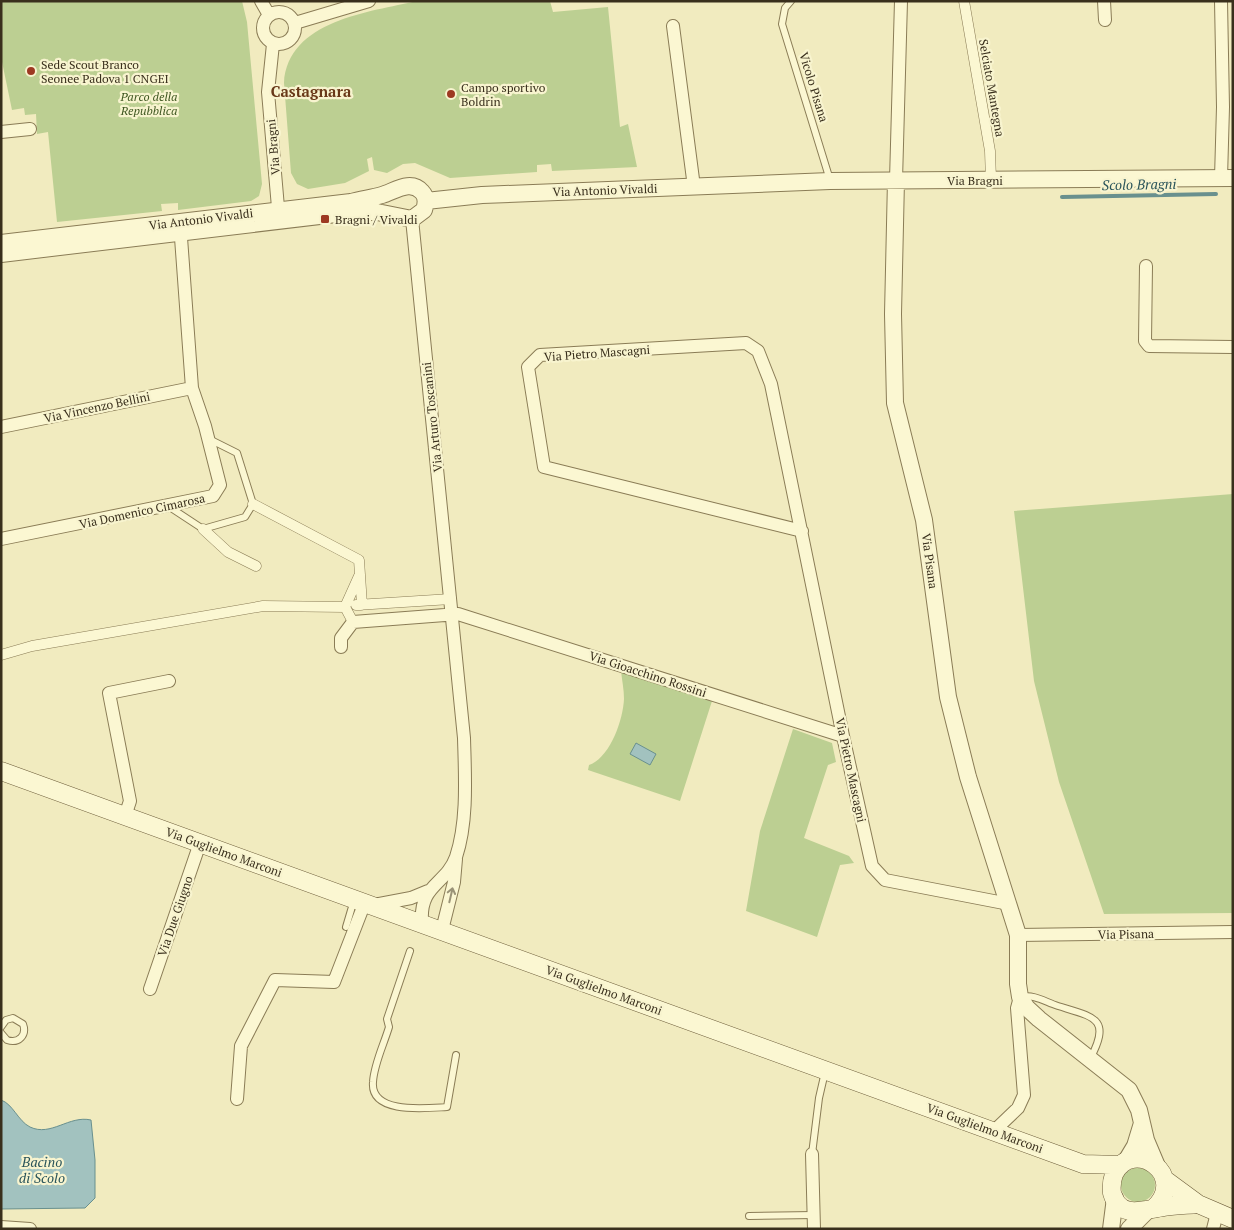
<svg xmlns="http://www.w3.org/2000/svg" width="1234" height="1230" viewBox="0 0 1234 1230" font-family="'PT Serif',serif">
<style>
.green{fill:#bccf92}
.water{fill:#a2c2bf;stroke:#69908e}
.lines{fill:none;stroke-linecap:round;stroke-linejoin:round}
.stream{stroke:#69908e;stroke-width:4}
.service-casing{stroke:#8a7c56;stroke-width:8}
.pedestrian-casing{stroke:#8a7c56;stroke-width:11}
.minor-casing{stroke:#8a7c56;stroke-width:14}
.tertiary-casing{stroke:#8a7c56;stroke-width:18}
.secondary-casing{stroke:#6c5c39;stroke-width:19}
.service{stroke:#fbf7d2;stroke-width:6}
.pedestrian{stroke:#fbf7d2;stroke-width:10}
.minor{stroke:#fbf7d2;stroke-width:12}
.tertiary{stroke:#fbf7d2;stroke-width:16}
.secondary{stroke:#fbf7d2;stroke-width:18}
.oneway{stroke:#9a9377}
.poi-dot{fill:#9d3922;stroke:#f8f4cf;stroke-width:2}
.labels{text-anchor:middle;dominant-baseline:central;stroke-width:4.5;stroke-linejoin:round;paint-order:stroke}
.poi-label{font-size:12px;fill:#392f1c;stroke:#f8f4cf;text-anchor:start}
.street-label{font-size:12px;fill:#392f1c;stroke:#f8f4cf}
.park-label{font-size:12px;font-style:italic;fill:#3f5721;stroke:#f8f4cf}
.water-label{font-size:14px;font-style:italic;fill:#2a545a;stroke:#f8f4cf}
.quarter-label{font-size:15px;font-weight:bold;fill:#683818;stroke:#f8f4cf}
</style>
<rect width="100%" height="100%" fill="#f1ebbf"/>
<path class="green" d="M1 1H242L247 22 262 184 259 196 251 201 178 210V203L161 204 162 211 57 222 48 132 37 134 36 114 25 115 24 108 12 110 1 57Z
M417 1H550L553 12 608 7 620 127 628 124 637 167 552 171 551 164 537 165V172L450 178 415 163 403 164 387 173 374 170 372 157 367 159 369 171 345 183 308 189 297 184 291 173 284 83C288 20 370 12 417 1Z
M1233 494V913L1104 914 1059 782 1034 681 1014 511Z
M621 671 712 701 680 801 588 770 589 765C610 758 623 720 624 699 624 690 622 680 621 671Z
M793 729 832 743 836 762 828 765 804 838 849 856 854 863 840 865 817 937 746 911 760 831Z
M1121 1185a17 17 0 1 1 34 0a17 17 0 1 1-34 0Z"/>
<path class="water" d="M636 743 656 754 650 765 630 754Z
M1 1100C13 1104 18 1121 30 1127 51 1137 69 1115 91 1120L95 1160V1198L85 1208 1 1209Z"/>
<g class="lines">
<path class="stream" d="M1062 197 1216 194"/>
<g class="service-casing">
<path id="service" d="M791 1 785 8 782 24 830 180
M168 506 203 529 245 517 253 504 237 453 209 439
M346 927 354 900
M410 951 387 1019 389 1027C384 1044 374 1064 373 1082 370 1115 427 1108 447 1107L456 1055
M1021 997C1035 994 1045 1002 1058 1006 1094 1017 1112 1018 1090 1059
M1 1027 6 1020 13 1018 23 1024C27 1035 19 1044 7 1040L1 1033
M812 1154 819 1098 825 1072
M749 1216 814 1215"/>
</g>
<g class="pedestrian-casing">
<path id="pedestrian" d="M964 1 990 151 991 180
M253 504 359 560 362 605
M203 529 228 552 256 566
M356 605 451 599
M345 607 359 576
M1 655 32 646 263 606 345 607 353 622"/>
</g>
<g class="minor-casing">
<path id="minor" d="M261 1 269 15
M1104 1 1105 20
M263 28a16 16 0 1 1 32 0a16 16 0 1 1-32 0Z
M295 23 369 1
M673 26 694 187
M273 44 268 92 279 219
M1 132 30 129
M1221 178 1223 107 1221 1
M896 180 901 1
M412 219 464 738C465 776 468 821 456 857 446 885 419 884 422 923
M1146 266 1145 341 1149 346 1233 347
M1 427 192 388
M802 531 544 467 528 367 540 355 746 343 758 351 771 384 843 736 872 866 885 880 1009 904
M1 539 213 496 220 485 205 426 192 388 180 224
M341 647V638L353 622 458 614 843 736
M125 816 130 801 109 693 169 681
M374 905 411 898 428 891
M442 930 454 882 456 859
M1018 935 1233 932
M150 989 200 843
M237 1099 241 1046 275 980 334 982 365 902
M994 1131 1018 1108 1024 1095 1017 1008 1020 997
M812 1154 814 1229
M1 1227 30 1229
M1213 1229 1217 1213"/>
</g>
<g class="tertiary-casing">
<path id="tertiary" d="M896 180 893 314 895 403 924 520 948 697 968 777 1018 935V984L1020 997 1027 1008 1039 1019 1129 1090 1139 1110 1146 1140 1157 1166
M426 201 482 195 830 181 1233 178
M1 243 351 202C361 199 372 198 382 195 395 191 411 179 422 192 427 197 426 204 424 210L412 219 377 212H353L1 254
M1126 1161 1135 1146 1142 1123
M1111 1229 1115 1198
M1129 1229 1146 1212"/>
</g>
<g class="secondary-casing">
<path id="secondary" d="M1 771 1083 1164 1121 1165
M1164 1179 1198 1204 1233 1219
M1153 1209C1190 1176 1133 1136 1114 1174 1112 1180 1111 1186 1112 1193 1120 1221 1145 1209 1164 1207 1175 1205 1187 1205 1198 1204"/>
</g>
<use href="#service" class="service"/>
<use href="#pedestrian" class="pedestrian"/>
<use href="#minor" class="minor"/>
<use href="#tertiary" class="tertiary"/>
<use href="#secondary" class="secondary"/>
</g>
<defs><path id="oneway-shaft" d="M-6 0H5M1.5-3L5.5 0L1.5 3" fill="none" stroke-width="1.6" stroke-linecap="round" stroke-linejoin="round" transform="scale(1.25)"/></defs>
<use class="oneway" href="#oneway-shaft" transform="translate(451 895) rotate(-77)"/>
<g class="poi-dot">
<circle cx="31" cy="71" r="5"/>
<circle cx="451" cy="94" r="5"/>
<rect x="320" y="214" width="10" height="10" rx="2.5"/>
</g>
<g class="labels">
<g class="poi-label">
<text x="41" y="64">Sede Scout Branco<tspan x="41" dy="14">Seonee Padova 1 CNGEI</tspan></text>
<text x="461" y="87">Campo sportivo<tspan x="461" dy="14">Boldrin</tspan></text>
<text x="335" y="219">Bragni / Vivaldi</text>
</g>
<g class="street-label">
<text transform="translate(814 87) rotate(73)">Vicolo Pisana</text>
<text transform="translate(992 88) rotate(80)">Selciato Mantegna</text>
<text transform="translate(273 147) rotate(-95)">Via Bragni</text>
<text x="975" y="180">Via Bragni</text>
<text transform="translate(605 190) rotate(-2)">Via Antonio Vivaldi</text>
<text transform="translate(201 219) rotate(-7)">Via Antonio Vivaldi</text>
<text transform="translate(597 353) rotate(-4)">Via Pietro Mascagni</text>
<text transform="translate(97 407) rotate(-12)">Via Vincenzo Bellini</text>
<text transform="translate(432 417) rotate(-96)">Via Arturo Toscanini</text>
<text transform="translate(142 511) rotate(-12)">Via Domenico Cimarosa</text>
<text transform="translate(930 561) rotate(82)">Via Pisana</text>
<text transform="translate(648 674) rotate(18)">Via Gioacchino Rossini</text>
<text transform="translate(851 770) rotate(78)">Via Pietro Mascagni</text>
<text transform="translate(224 852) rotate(20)">Via Guglielmo Marconi</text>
<text transform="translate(175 916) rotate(-71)">Via Due Giugno</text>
<text transform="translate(1126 934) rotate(-1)">Via Pisana</text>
<text transform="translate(604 990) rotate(20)">Via Guglielmo Marconi</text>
<text transform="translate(985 1128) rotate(20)">Via Guglielmo Marconi</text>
</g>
<g class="park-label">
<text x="149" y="96">Parco della<tspan x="149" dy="14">Repubblica</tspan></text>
</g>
<g class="water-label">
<text transform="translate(1139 184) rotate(-1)">Scolo Bragni</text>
<text x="42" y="1161">Bacino<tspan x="42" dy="16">di Scolo</tspan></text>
</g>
<g class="quarter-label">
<text x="311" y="91">Castagnara</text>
</g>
</g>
<rect width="1234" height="1230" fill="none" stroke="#392f1c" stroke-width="5"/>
</svg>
